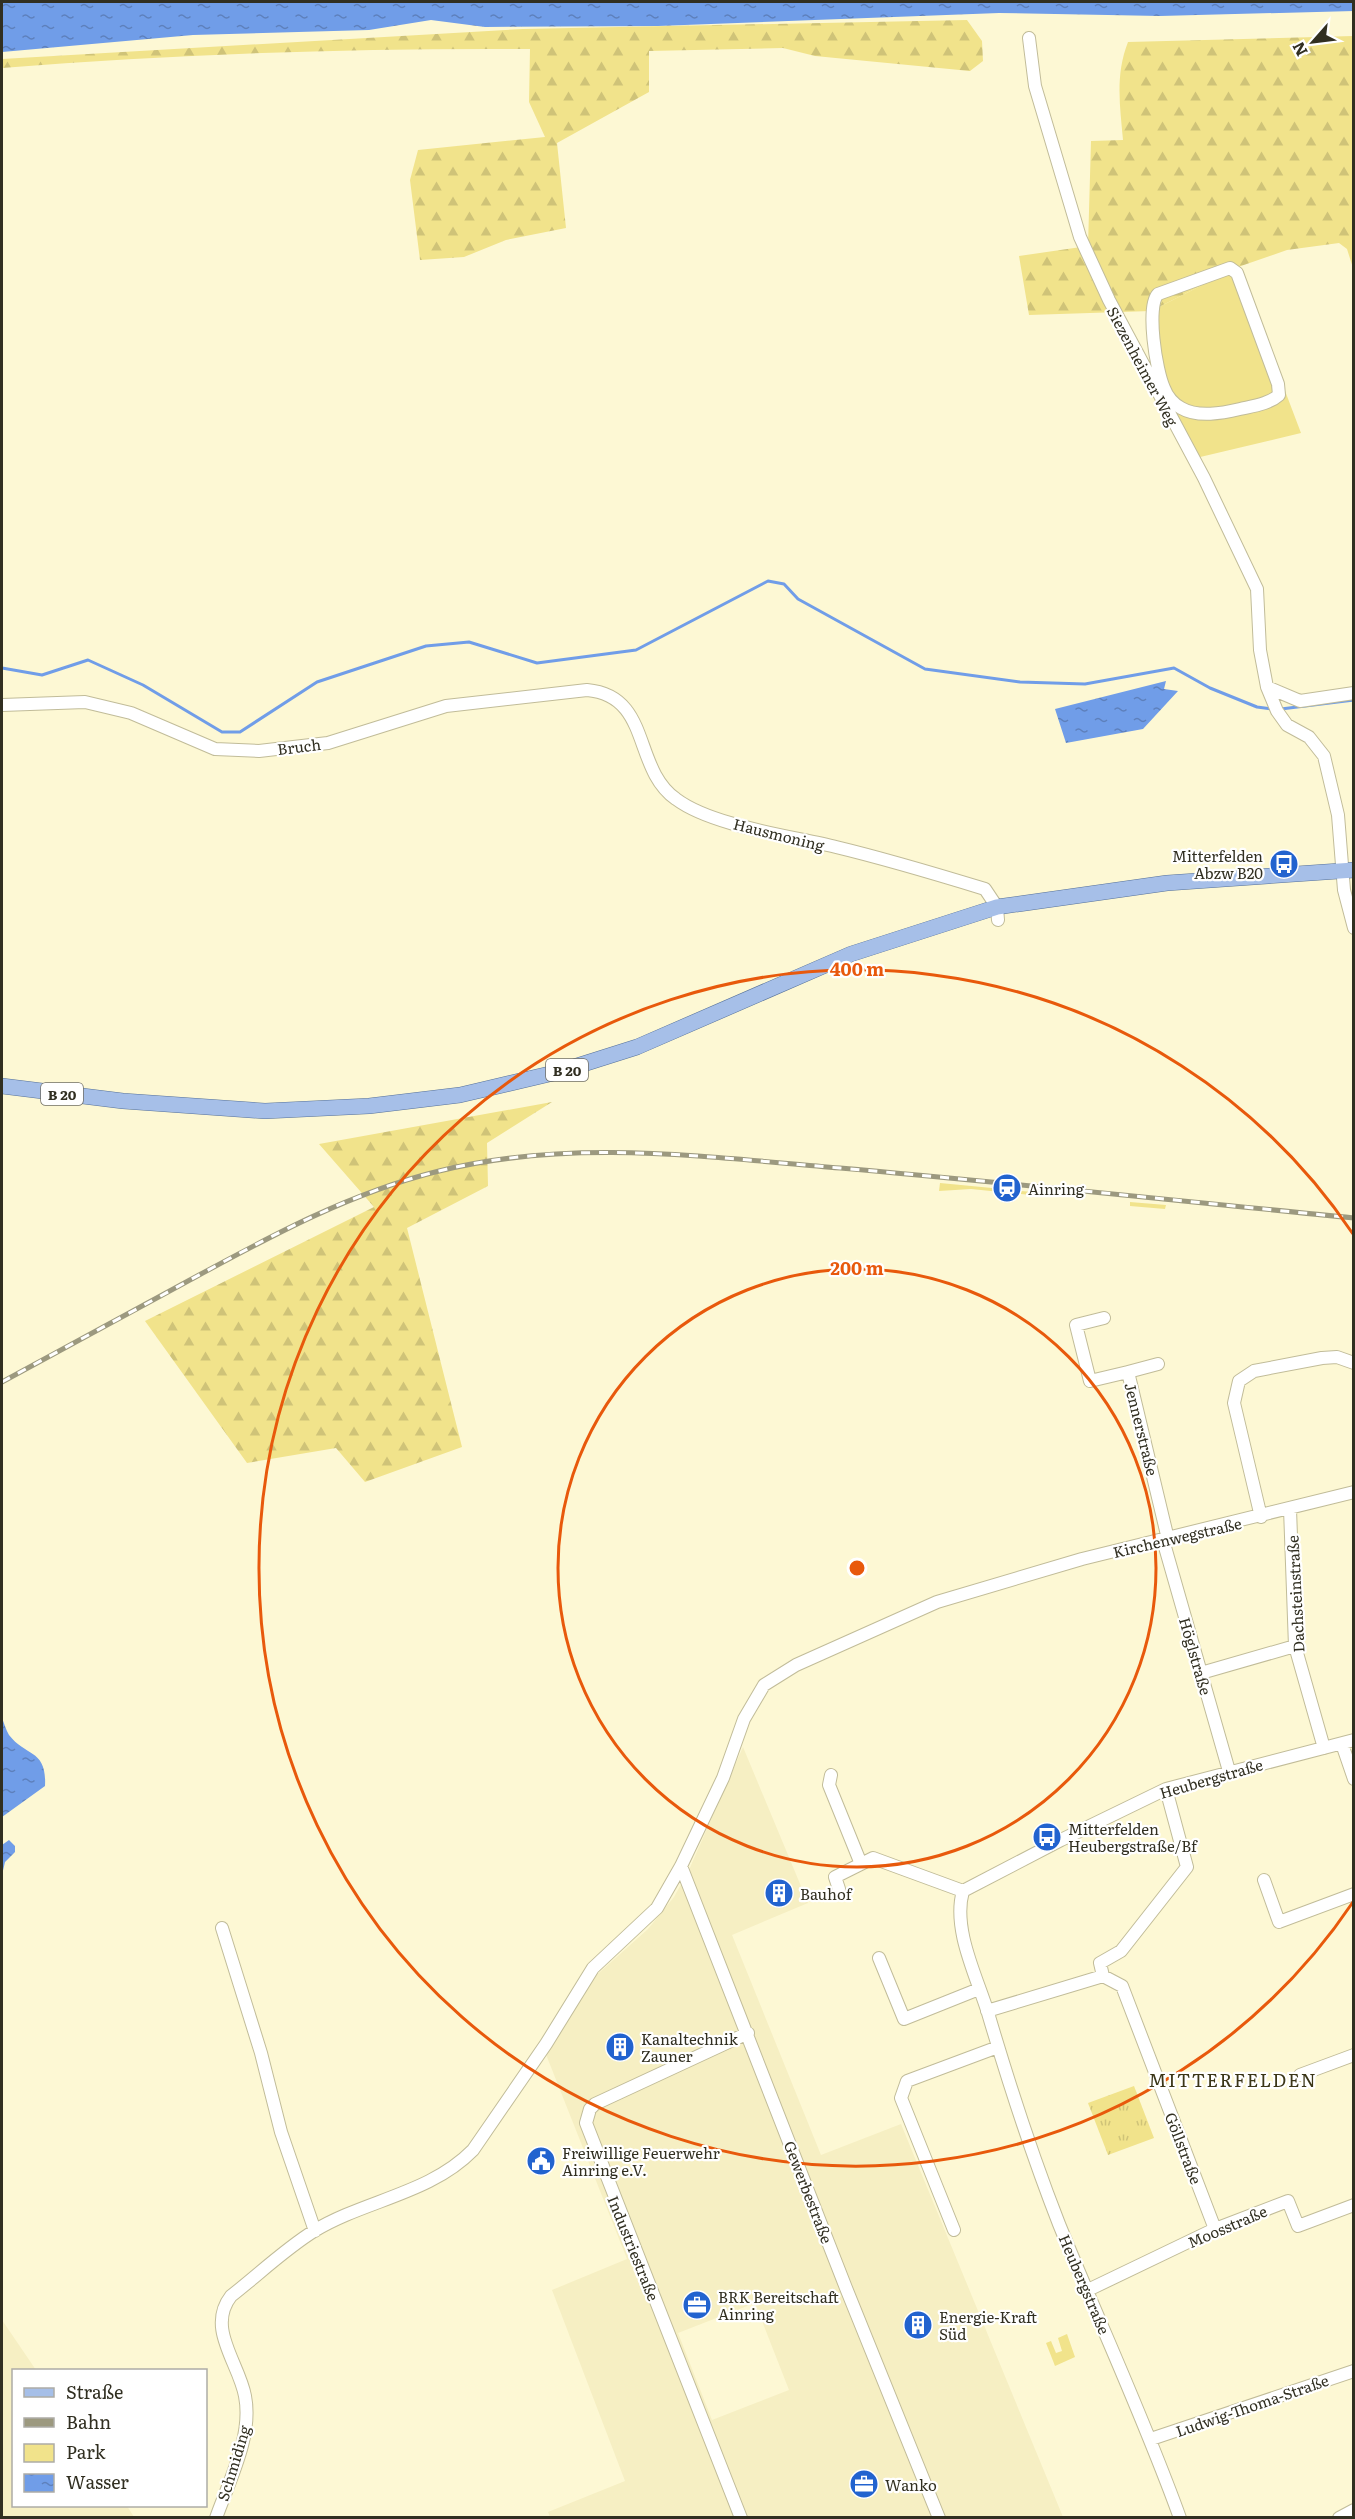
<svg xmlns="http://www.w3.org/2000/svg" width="1355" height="2519" viewBox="0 0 1355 2519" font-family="Literata,serif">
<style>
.built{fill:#f6efc3;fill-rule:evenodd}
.green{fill:#f1e38b}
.forest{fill:url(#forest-firs)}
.park{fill:url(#park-tufts)}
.water{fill:url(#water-ripples)}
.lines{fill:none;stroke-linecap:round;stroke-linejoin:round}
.stream{stroke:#709de8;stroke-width:3}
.minor-casing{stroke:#c1bc99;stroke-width:14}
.major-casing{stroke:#567199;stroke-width:16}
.minor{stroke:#fff;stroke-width:12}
.major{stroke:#a6bfe8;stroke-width:15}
.rail-casing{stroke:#9c997f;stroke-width:5}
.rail{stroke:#fff;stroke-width:3;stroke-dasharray:9;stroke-linecap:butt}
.ring{fill:none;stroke:#e8590c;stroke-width:3}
.labels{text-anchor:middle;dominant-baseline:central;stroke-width:4.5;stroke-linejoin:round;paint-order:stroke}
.shield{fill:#fff;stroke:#6f6d64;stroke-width:1.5}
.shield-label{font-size:14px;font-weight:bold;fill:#312f21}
.street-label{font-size:15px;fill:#312f21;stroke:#fff}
.poi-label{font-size:15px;fill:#312f21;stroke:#fff;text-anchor:start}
.quarter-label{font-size:18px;letter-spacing:1.5px;fill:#3b3618;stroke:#fff}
.centre{fill:#e8590c;stroke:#fff;stroke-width:3}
.ring-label{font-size:18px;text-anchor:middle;font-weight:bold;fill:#e8590c;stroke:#fff;stroke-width:4.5;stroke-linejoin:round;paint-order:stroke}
</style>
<defs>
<pattern id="forest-firs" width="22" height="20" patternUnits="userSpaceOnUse" patternTransform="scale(1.5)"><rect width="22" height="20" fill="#f1e38b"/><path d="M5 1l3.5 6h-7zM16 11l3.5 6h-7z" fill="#cfc378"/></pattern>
<pattern id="park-tufts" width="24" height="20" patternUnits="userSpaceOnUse" patternTransform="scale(1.5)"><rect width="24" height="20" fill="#f1e38b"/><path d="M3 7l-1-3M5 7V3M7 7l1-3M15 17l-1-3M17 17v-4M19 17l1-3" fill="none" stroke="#cfc378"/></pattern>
<pattern id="water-ripples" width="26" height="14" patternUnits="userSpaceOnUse" patternTransform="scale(1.5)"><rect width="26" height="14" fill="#709de8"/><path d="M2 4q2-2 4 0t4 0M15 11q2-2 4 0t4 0" fill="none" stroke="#5d80bc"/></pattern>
</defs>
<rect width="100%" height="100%" fill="#fdf8d4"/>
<path class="built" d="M743 1747 808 1903 732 1935 821 2155 901 2124 1063 2517H550L548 2512 625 2481 552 2290 627 2259 545 2052 591 1980 648 1929 674 1897 688 1872ZM755 2303 789 2390 712 2420 678 2333Z
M2 2320 36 2370H14V2506H127L134 2517H2Z"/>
<path class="green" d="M1238 267 1301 433 1196 458 1164 394 1151 311Z
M940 1183 1043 1193 1041 1196 971 1189 939 1191Z
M1130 1202 1166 1205 1165 1209 1130 1206Z
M1067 2334 1075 2357 1055 2366 1046 2343 1051 2341 1056 2353 1062 2351 1058 2338Z"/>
<path class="forest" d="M967 20 982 41 983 61 970 71 815 56 783 48 649 51V92L557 143 566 228 506 240 464 257 420 260 410 180 418 150 545 137 529 102 530 49C354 48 177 54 2 68V59L523 29Z
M1353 36V268L1347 249 1339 243 1287 250 1238 267 1151 311 1029 315 1019 256 1088 246 1091 141 1123 140C1120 106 1115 75 1128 42Z
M552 1102 487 1143 488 1186 407 1228 462 1447 365 1482 336 1448 247 1463 145 1321 374 1207 319 1144Z"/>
<path class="park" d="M1134 2086 1154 2138 1108 2155 1088 2103Z"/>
<path class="water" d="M2 2H1353L1354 11 1160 16 999 13 658 26 485 27 431 20 369 30 193 35 2 52Z
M1166 681 1164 689 1178 691 1143 729 1066 743 1055 709Z
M2 1718C4 1723 6 1730 9 1735 26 1757 47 1749 45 1786L2 1817Z
M9 1840 15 1846V1852L5 1862 2 1875V1845Z"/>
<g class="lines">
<path class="stream" d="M2 668 42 675 88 660 143 685 222 732H240L317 682 426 646 469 642 537 663 636 650 768 581 784 584 798 599 925 669 1020 682 1085 684 1174 668 1210 688 1257 707 1272 709
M1281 709 1354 700"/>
<g class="minor-casing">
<path id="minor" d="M1029 38 1035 86 1080 237 1109 300 1204 478 1257 589 1260 650 1267 687 1277 711 1287 725 1309 737 1324 756 1338 815 1344 890 1354 928
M1230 268 1237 273 1278 384 1279 395C1269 404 1253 406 1240 409 1223 413 1198 418 1181 408 1174 404 1167 396 1164 388 1156 371 1146 306 1158 294Z
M1267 687 1300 701 1354 693
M2 705 85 702 131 713 215 749 259 751 328 743 446 706 587 690C652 696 632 768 676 799 712 826 791 836 836 847 886 859 936 874 985 889L997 907 998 920
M1104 1318 1076 1325 1090 1381 1128 1372 1168 1539
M1128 1372 1158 1364
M1290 1509 1295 1646 1324 1748
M1261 1517 1234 1403 1239 1381 1254 1371 1322 1358 1337 1357 1354 1363
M1163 1540 1229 1771
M1201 1673 1295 1646
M1342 1744 1354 1779
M831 1775 829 1785 861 1864 873 1858 963 1891
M681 1866 846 2288 939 2518
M1264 1880 1279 1922 1354 1894
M839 1889 835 1877 861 1864
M222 1928 261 2053 281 2132 315 2231
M879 1958 904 2019 979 1989
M1103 1976 1100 1963 1121 1951 1187 1867 1166 1789
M987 2011 1103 1976 1122 1986 1215 2229
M1300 2075 1354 2055
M954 2230 901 2098 907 2081 998 2047
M1088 2290 1215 2229 1288 2201 1298 2226 1354 2205
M1151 2439 1354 2371
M216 2518C229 2481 253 2436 245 2396 239 2363 206 2328 231 2296 258 2275 285 2249 314 2231 365 2200 430 2194 473 2150L546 2044 593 1968 657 1908 681 1866 723 1778 744 1719 764 1685 796 1665 937 1602 1082 1559 1354 1492
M741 2518 586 2123 590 2109 595 2104 748 2033
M1180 2518C1144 2418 1099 2322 1059 2224 1032 2155 1009 2084 988 2013 977 1977 952 1929 963 1891L1061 1840 1166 1789 1354 1740
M1339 2518 1354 2510"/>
</g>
<g class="major-casing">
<path id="major" d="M2 1086 123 1101 265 1111 369 1106 460 1095 558 1072 637 1047 851 954 997 907 1167 883 1354 870"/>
</g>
<use href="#minor" class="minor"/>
<use href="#major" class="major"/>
<g class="rail-casing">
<path id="rail" d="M2 1382C64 1348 126 1315 188 1281 269 1237 349 1193 439 1171 573 1138 705 1157 840 1168 1011 1183 1182 1201 1354 1218"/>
</g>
<use href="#rail" class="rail"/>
</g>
<g class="ring">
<circle cx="857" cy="1568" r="299"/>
<path d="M1353 1902A598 598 0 1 1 1353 1234"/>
</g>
<defs>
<g id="bus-disc" transform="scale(1.5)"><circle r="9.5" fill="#2263cf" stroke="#fff"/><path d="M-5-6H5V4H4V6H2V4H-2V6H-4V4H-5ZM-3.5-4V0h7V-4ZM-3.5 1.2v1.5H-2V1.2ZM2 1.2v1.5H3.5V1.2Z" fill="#fff"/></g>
<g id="station-disc" transform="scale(1.5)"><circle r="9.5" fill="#2263cf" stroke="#fff"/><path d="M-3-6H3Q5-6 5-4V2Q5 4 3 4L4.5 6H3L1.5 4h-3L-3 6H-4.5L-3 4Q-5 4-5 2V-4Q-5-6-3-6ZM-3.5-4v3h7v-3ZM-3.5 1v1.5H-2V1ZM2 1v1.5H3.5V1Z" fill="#fff"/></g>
<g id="building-disc" transform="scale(1.5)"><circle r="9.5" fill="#2263cf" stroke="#fff"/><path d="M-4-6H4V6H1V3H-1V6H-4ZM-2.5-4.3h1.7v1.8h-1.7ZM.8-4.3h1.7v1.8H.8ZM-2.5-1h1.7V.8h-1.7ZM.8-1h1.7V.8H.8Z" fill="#fff"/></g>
<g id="civic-disc" transform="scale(1.5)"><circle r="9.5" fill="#2263cf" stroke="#fff"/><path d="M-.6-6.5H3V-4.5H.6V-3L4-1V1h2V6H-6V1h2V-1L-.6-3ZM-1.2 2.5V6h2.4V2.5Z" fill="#fff"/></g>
<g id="office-disc" transform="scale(1.5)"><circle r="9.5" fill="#2263cf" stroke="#fff"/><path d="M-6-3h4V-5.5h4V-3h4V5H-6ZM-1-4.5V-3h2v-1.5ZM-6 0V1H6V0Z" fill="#fff"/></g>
</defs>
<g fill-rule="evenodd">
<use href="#bus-disc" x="1284" y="864"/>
<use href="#station-disc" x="1007" y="1188"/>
<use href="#bus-disc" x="1047" y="1837"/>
<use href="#building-disc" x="779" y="1893"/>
<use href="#building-disc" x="620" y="2047"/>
<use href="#civic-disc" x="541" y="2161"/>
<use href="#office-disc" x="697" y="2305"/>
<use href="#building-disc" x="918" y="2325"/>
<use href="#office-disc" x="864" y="2484"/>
</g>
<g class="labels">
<g class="shield">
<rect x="546" y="1059" width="42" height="22" rx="4.5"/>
<rect x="41" y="1083" width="42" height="22" rx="4.5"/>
</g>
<g class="shield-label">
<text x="567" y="1070">B 20</text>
<text x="62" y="1094">B 20</text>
</g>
<g class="street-label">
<text transform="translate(1143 366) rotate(62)">Siezenheimer Weg</text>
<text transform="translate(299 746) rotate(-7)">Bruch</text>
<text transform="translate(779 834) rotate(14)">Hausmoning</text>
<text transform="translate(1142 1429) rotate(76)">Jennerstraße</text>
<text transform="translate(1177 1537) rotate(-13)">Kirchenwegstraße</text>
<text transform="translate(1295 1594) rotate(-93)">Dachsteinstraße</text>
<text transform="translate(1196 1656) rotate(74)">Höglstraße</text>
<text transform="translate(1211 1778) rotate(-16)">Heubergstraße</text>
<text transform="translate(1184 2148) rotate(69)">Göllstraße</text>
<text transform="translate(809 2192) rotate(69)">Gewerbestraße</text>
<text transform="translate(1227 2226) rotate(-23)">Moosstraße</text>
<text transform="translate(634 2248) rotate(68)">Industriestraße</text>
<text transform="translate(1085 2284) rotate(67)">Heubergstraße</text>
<text transform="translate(1252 2405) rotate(-19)">Ludwig-Thoma-Straße</text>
<text transform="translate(233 2463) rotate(-73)">Schmiding</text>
</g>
<g class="poi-label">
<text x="1263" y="855" text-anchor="end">Mitterfelden<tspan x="1263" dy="17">Abzw B20</tspan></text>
<text x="1028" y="1188">Ainring</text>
<text x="1068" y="1828">Mitterfelden<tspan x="1068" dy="17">Heubergstraße/Bf</tspan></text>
<text x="800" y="1893">Bauhof</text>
<text x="641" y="2038">Kanaltechnik<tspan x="641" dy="17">Zauner</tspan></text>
<text x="562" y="2152">Freiwillige Feuerwehr<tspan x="562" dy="17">Ainring e.V.</tspan></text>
<text x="718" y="2296">BRK Bereitschaft<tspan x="718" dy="17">Ainring</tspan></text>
<text x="939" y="2316">Energie-Kraft<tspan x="939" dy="17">Süd</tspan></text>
<text x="885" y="2484">Wanko</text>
</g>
<g class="quarter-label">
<text x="1233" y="2079">MITTERFELDEN</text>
</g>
</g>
<circle cx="857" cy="1568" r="9" class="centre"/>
<g class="ring-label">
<text x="857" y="976">400 m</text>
<text x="857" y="1275">200 m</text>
</g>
<rect width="1355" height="2519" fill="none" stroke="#312f21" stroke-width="6"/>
<rect x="12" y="2369" width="195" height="138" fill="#ffffff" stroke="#adaca6" stroke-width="1.5"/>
<rect x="24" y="2388" width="30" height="9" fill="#a6bfe8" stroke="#adaca6" stroke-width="1.5"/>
<text x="66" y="2399" font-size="18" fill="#312f21">Straße</text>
<rect x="24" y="2418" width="30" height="9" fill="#9c997f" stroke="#adaca6" stroke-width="1.5"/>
<text x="66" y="2429" font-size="18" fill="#312f21">Bahn</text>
<rect x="24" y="2444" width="30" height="18" fill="#f1e38b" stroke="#adaca6" stroke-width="1.5"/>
<text x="66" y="2459" font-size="18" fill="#312f21">Park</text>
<rect x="24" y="2474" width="30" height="18" fill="url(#water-ripples)" stroke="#adaca6" stroke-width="1.5"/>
<text x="66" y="2489" font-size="18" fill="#312f21">Wasser</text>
<g transform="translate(1313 42) rotate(242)" stroke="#ffffff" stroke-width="4.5" paint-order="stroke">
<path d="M0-4.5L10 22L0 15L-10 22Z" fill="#312f21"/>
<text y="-9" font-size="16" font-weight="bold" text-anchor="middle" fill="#312f21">N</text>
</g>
</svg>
